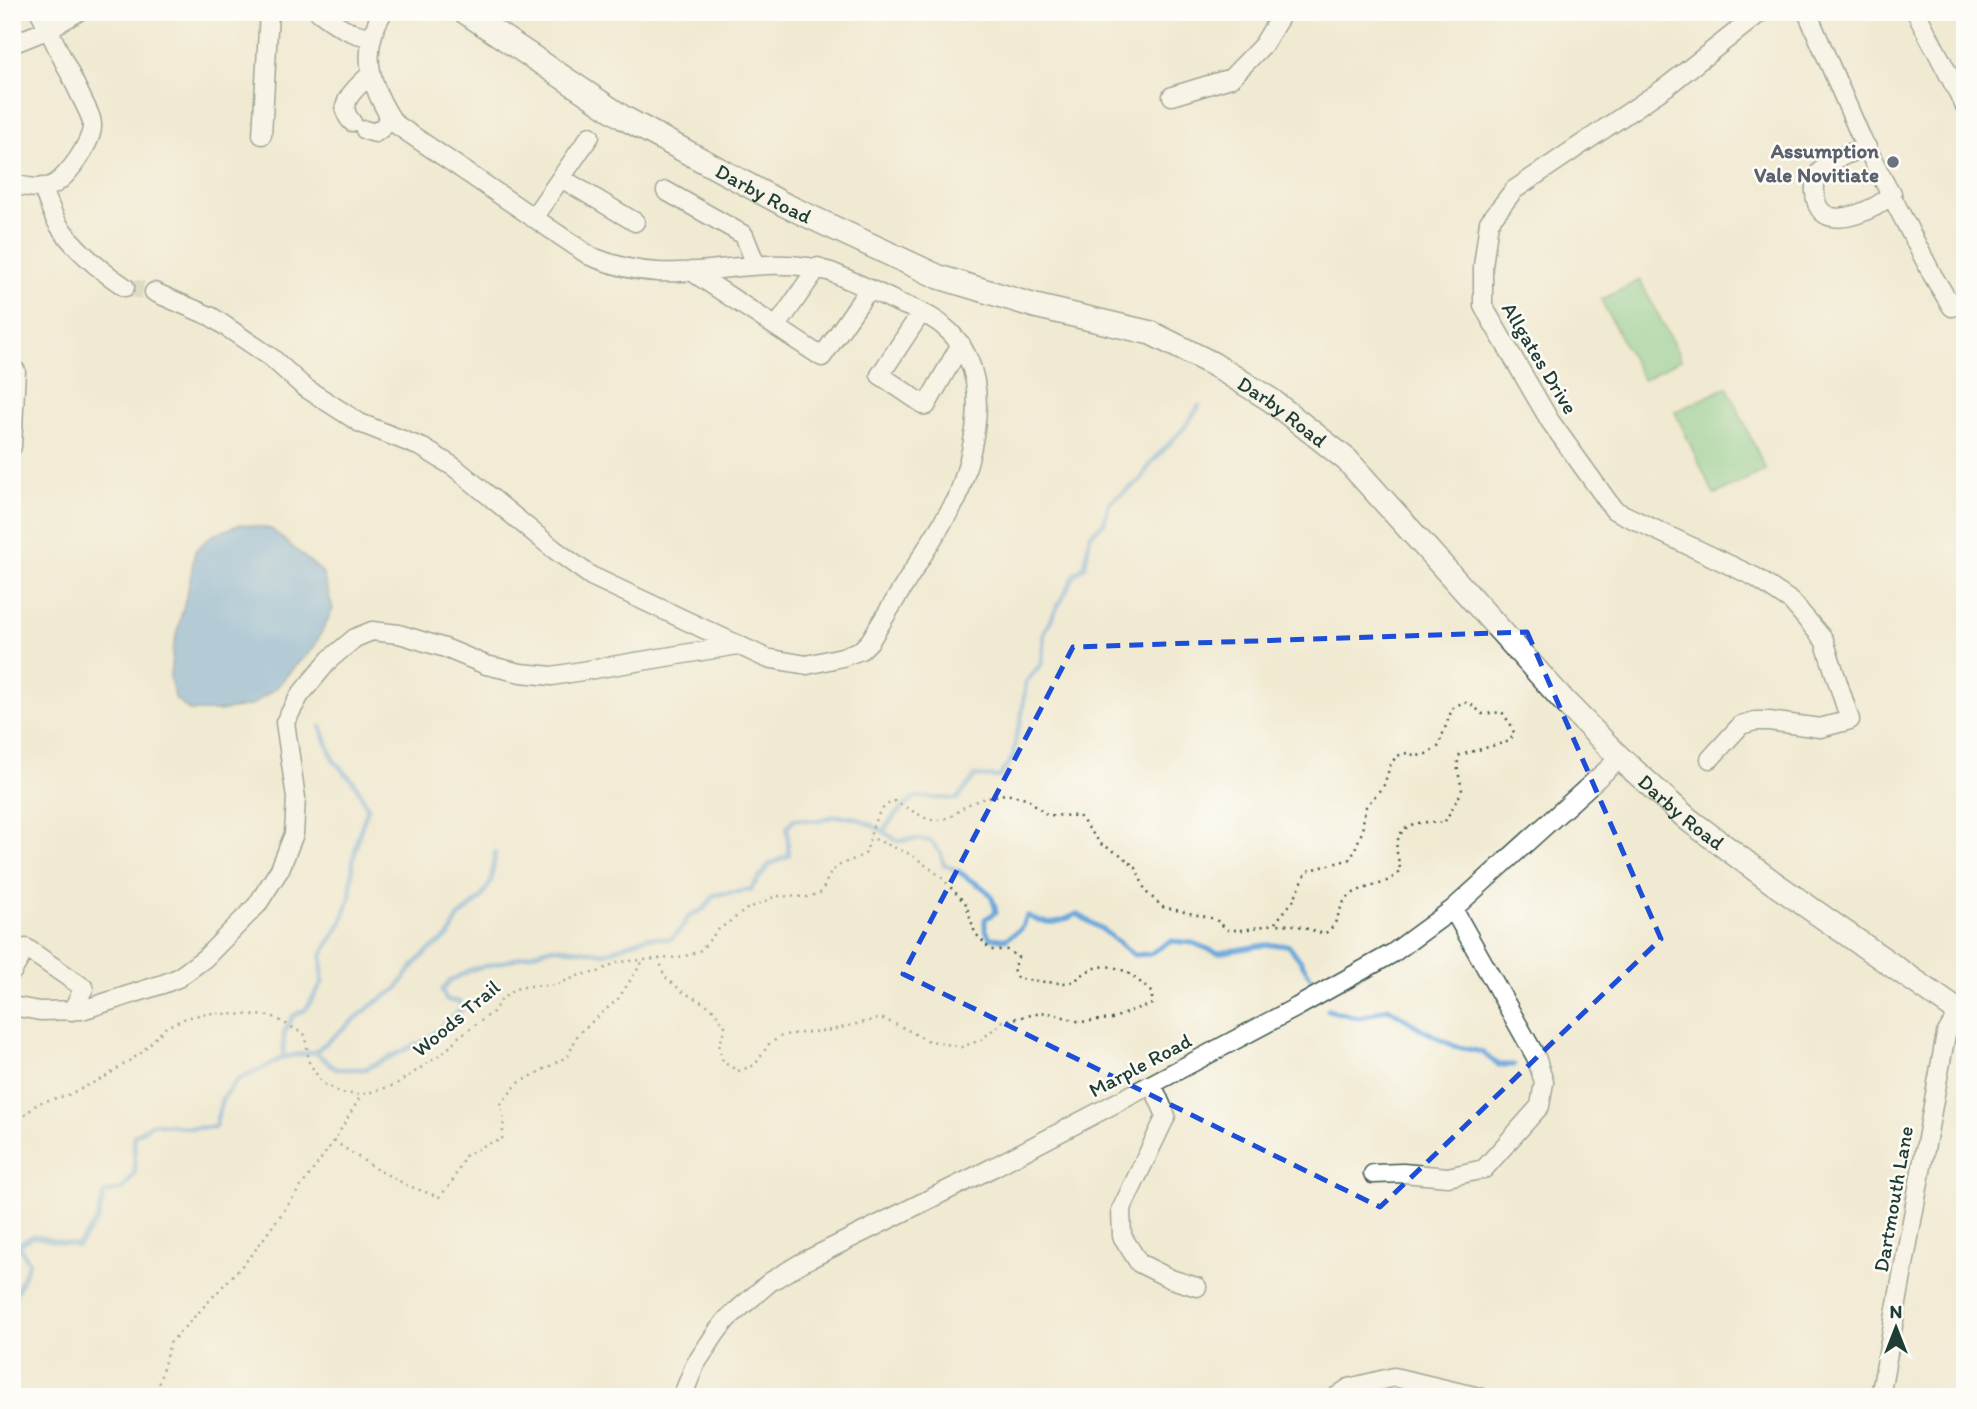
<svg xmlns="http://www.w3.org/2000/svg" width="1977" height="1409" viewBox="0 0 1977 1409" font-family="Itim,sans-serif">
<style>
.green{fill:#7acc8e;stroke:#4c8461;stroke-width:2}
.water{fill:#6ba7dc;stroke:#457288;stroke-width:2}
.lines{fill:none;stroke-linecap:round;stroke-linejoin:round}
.stream{stroke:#6ba7dc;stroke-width:5}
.minor-tunnel{stroke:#c7c7b2;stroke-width:18;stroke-dasharray:18 9;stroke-linecap:butt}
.minor-casing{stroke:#3e574c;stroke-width:21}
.major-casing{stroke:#3e574c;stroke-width:26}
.path{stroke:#3e574c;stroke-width:2.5;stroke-dasharray:2 5;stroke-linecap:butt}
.minor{stroke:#fff;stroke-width:18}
.major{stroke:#fff;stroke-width:23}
.marked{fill:none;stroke:#1d4ed8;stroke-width:5;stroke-dasharray:14 9;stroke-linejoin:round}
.worship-dot{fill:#6b7280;stroke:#fdfcf7;stroke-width:2.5}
.labels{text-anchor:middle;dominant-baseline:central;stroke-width:5;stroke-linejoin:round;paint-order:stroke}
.worship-label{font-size:21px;font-weight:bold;fill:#5b616d;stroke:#fdfcf7;text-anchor:end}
.street-label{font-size:21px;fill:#1f3d34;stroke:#fdfcf7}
</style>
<rect width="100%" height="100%" fill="#fdfcf7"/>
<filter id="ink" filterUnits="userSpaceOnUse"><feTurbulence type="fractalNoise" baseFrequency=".0143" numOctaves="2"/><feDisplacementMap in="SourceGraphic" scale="14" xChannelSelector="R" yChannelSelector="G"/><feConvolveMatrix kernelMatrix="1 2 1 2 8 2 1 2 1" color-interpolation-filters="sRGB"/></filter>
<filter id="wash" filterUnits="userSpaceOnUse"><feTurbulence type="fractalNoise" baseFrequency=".00686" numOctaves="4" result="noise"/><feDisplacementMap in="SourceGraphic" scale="28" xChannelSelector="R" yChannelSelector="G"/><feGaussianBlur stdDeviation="1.57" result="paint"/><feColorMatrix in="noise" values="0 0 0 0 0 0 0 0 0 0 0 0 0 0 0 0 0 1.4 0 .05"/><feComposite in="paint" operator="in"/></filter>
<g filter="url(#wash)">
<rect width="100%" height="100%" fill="#f1ead2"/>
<path class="green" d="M1640 280 1681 359 1643 380 1601 300Z
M1727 387 1766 470 1714 495 1675 412Z"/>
<path class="water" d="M240 524 271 529 322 572 333 609 313 649 294 667 276 688 250 706 219 711H190L175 698 170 677 173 649 190 581 195 551 211 536Z"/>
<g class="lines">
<path class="stream" d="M883 831 897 841 915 839 931 841 941 854 944 865C957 869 959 872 969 879 986 889 992 891 996 912L985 919V928L990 938 1006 939 1021 929 1027 916C1049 925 1055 925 1077 914L1103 930 1134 955 1150 954 1170 941 1193 943 1218 953 1265 945H1288L1300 960 1311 978
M1328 1010 1360 1018 1388 1008 1423 1030 1454 1046 1482 1052 1498 1065H1514
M315 1052 372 1005 397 989 414 965 427 952 449 936 458 918 480 899 491 882 495 853
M283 1057 284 1033 293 1016 306 1009 322 983V955L341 923 350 898 353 862 358 837 368 808 354 782 334 761 321 727
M12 1304 29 1262 18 1245 33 1236 78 1246 98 1219 104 1193 123 1189 135 1172 134 1136 153 1123 192 1128 215 1127 222 1099 238 1079 266 1067 283 1057 315 1052 336 1069H365L427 1039 462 1009 460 1002 446 1000 442 990 449 982 470 970 511 960 553 947 606 953 647 937 671 939 681 929 689 916 704 909 714 895 750 890 769 865 789 855 787 828 794 819 817 821 835 816 856 818 883 831 895 815 915 797 957 799 975 776 999 777 1013 757 1016 736 1021 721 1026 682 1042 663 1044 632 1075 574 1085 566 1090 535 1104 523 1109 503 1141 480 1151 463 1184 428 1199 406"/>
</g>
</g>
<g filter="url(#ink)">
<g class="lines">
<path class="minor-tunnel" d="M125 287 154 292"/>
<g class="minor-casing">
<path id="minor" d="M319 12C335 24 351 35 371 37
M1807 12 1861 137 1933 276 1952 307 1965 300
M1916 12 1965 106
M12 44 47 30 78 12
M1172 96 1231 78 1263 45 1283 12
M352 122C334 104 358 86 371 74
M365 130 375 133 383 127 390 118
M262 135 269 12
M1867 147C1855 151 1831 159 1823 168 1816 175 1814 184 1815 193 1817 229 1853 218 1874 207 1881 204 1886 198 1892 193
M561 178 635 222
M12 183C23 187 39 190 50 186 66 181 93 141 92 125 92 120 89 113 87 109L40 12
M42 187C48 200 52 216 60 227 77 251 101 271 125 287
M666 191 744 235 756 265
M533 218 590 136
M691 271 822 357 869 289
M154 292 212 317 272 358 304 387 360 423 423 448 454 467 555 550 591 576 766 658 807 665 842 657 861 650 870 641 957 499C976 444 996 368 942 325 930 315 914 309 899 303 877 292 854 282 831 272 774 254 716 275 658 272 634 271 612 265 590 256L394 123C370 87 359 51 383 12
M921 313 880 375 926 406 961 344
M777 326 818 267
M12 371H16L12 447
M1710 759 1741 725 1755 721H1769L1820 728 1850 720 1824 640 1792 602 1755 577 1614 510 1550 421 1483 306V266L1489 222 1514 190 1666 87 1761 12
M12 972 26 948 84 988 72 1011
M12 1006 40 1011 82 1010 163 984 178 978 205 958 257 905 280 869 294 834 296 798 285 722 300 695 330 659 355 638 372 631 399 634 445 648 486 665 521 673 552 676 738 645
M1152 1084 1166 1116 1121 1210 1122 1236 1139 1263 1171 1279 1197 1287
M1373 1174 1403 1173 1448 1177 1484 1169 1540 1106 1544 1082 1536 1057 1453 909
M682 1397 695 1365 716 1333 727 1319 770 1282 801 1263 994 1167 1152 1084 1297 1007 1393 953 1453 909 1620 758
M1336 1397 1349 1388 1394 1377 1479 1397
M1880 1397 1946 1034 1959 1012"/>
</g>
<g class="major-casing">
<g id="major">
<path id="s1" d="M465 12 624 118 785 205 939 277 1035 306 1151 333 1213 364 1271 400 1347 460 1563 700 1620 758 1689 820 1775 884 1965 1016"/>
</g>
</g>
<path class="path" d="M659 958 664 976 683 992 711 1007 725 1025 719 1048 723 1062 738 1071 755 1065 769 1044 783 1035 832 1030 881 1018 904 1028 926 1040 961 1047 981 1040 1003 1021 1046 1012 1081 1022 1112 1019 1135 1009 1152 1004V993C1134 976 1116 959 1090 970 1083 973 1078 980 1071 982 1061 985 1028 980 1017 978L1013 969 1018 957 1007 950H991L975 933 966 904 940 876 912 855 870 837
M12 1122 24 1116 38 1103 68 1095 105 1077 141 1053 166 1027 186 1018 207 1013 272 1016 305 1035 309 1062 322 1083 341 1093 361 1095 395 1085 446 1051 457 1038 492 1013 502 999 515 989 529 986 556 985 580 975 598 972 617 962 683 957 701 950 718 930 747 909 776 896 808 897 822 892C834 859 840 868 866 853 872 832 873 810 894 801L929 820H940L950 817 967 805 985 798 1005 794 1027 798 1047 815 1079 816 1101 844 1121 855 1136 868 1146 892 1163 907 1215 919 1228 930H1243L1274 924 1293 901 1307 871 1351 859 1362 832 1365 808 1384 785 1391 763 1397 756 1407 753 1417 756 1426 754 1438 747 1452 709 1463 702 1474 706 1482 714 1502 712 1511 725 1514 733 1510 741 1460 755C1454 768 1461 778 1462 791L1444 823C1426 821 1402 820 1397 843 1395 852 1400 862 1400 871 1383 890 1363 883 1347 898 1339 906 1339 919 1332 927 1330 930 1327 932 1324 934L1295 925 1274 924
M334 1141 376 1169 409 1186 439 1197 451 1184 465 1156 487 1144 502 1140 504 1121 501 1104 517 1084 568 1056 578 1034 618 999 643 961
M155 1397 170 1343 251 1256 334 1141 360 1097"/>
<use href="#minor" class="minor"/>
<use href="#major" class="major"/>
</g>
</g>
<path d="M0 0H1977V1409H0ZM1527 632 1661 939 1380 1207 903 974 1073 647Z" fill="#f1ead2" fill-opacity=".55" fill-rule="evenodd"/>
<path class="marked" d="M1527 632 1661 939 1380 1207 903 974 1073 647Z"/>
<circle class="worship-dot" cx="1893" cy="162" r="7"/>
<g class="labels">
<g class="worship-label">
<text x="1879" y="150">Assumption<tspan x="1879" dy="24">Vale Novitiate</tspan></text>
</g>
<g class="street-label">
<text stroke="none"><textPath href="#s1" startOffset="350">Darby Road</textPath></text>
<text transform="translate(1540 358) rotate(59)">Allgates Drive</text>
<text stroke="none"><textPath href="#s1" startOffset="917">Darby Road</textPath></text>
<text stroke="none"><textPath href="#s1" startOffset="1484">Darby Road</textPath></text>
<text transform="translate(456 1018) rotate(-40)">Woods Trail</text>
<text transform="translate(1140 1065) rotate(-28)">Marple Road</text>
<text transform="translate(1893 1199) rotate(-80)">Dartmouth Lane</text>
</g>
</g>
<rect width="1977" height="1409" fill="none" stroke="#fdfcf7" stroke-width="42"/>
<g transform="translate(1896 1328)" stroke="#fdfcf7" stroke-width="5" paint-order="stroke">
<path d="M0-5L12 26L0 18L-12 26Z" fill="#1f3d34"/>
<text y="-10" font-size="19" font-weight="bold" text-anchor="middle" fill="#1f3d34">N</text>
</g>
</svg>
